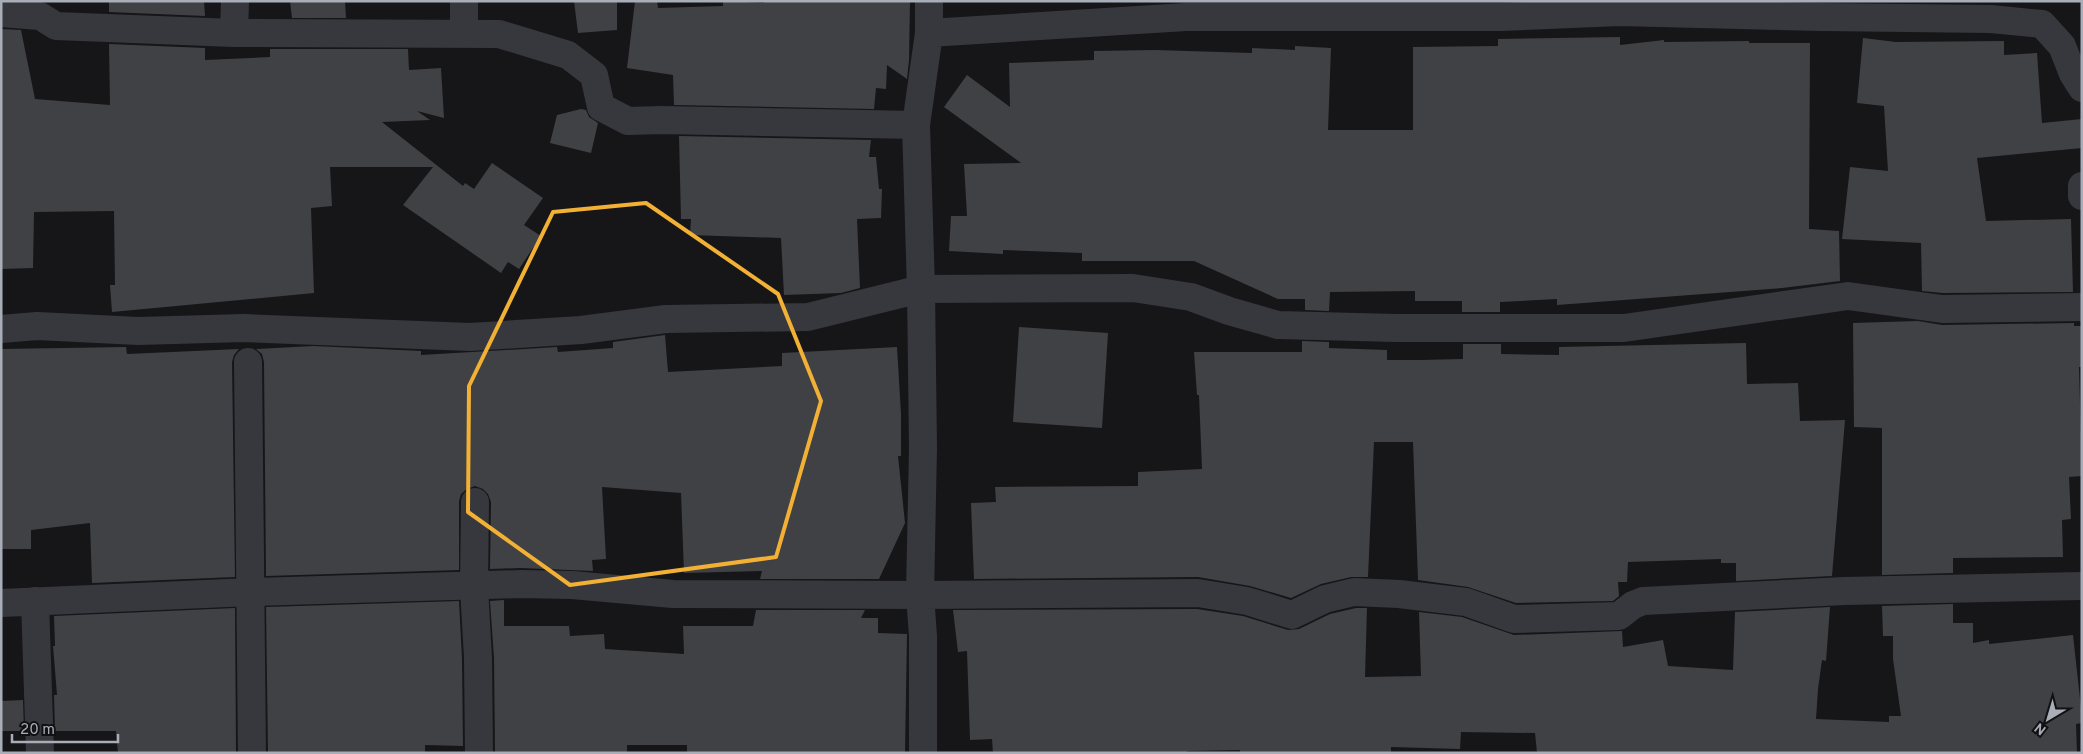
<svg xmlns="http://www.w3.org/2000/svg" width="2083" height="754" viewBox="0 0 2083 754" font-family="Overpass,sans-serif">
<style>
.building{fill:#404145}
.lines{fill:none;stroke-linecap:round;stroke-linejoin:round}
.minor{stroke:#37383d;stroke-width:28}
.marked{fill:none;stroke:#f2b134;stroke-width:4;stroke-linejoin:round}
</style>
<rect width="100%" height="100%" fill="#161618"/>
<path class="building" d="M109 1H204L205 16 109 12Z
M290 1H345L346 18H292Z
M574 1H617V30L578 33Z
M635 1H657L658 8 723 6V1L764 3 765 1H910L909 60 907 79 887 65 886 89 876 88 874 109 674 105 673 75 627 68Z
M1 29 21 30 35 99 110 105 109 44 205 48V60L270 57V49H408L409 70 441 68 444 118 417 111 430 120 382 122 463 186 465 183 474 189 492 163 543 198 524 225 541 236 519 269 508 262 501 273 403 205 433 167H330L332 206 311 208 314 293 112 312 110 285H115L114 211 34 212 33 268 1 269Z
M1620 37V45L1664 40V42L1749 41V43H1810L1809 229 1839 231 1840 281 1782 288 1557 305V299L1500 302V312H1462V301H1415V291L1330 292 1329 311 1305 310V299H1278L1194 261H1082V253L1003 250V254L949 251 951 216H967L964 164 1021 163 944 107 967 75 1010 107 1009 63 1094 60V51L1155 50 1252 53V48L1295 50V46L1331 48 1328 130H1413V47L1498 46V39Z
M1863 38 1896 42 2004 41V55L2037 53 2042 123 2082 119V148L1977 158 1986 221 2071 219 2073 292 1943 293 1922 291 1921 243 1842 239 1850 167 1888 171 1884 106 1857 103Z
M581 109 586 110 589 117 598 123 591 153 550 143 557 115Z
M679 136 871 140 869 157H876L879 189H882L881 218 857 219 860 288 841 293 784 295 781 238 690 235 691 219H681Z
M1918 321 1942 325 2074 323V326H2082V367H2079L2082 476 2069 477 2071 519 2062 520 2063 557 1953 558V573L1882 575V428L1854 427 1853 323Z
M1019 327 1108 333 1102 428 1013 422Z
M665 335 668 372 782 366V353L897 347 901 414V456H898L905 523 879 579H760L762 571 684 573 681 493 602 487 606 559 592 560 593 571 521 568 490 569 491 502 488 494 483 489 475 486 467 489 461 494 459 501V570L266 576 264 362 262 354 256 349 314 346 421 351V355L557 347 558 352 613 348V342Z
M1302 341 1329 342V348L1387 350V360H1420L1463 359V344H1501V354L1559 355V347L1746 343 1747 384 1798 383 1800 421 1845 420 1832 576 1736 581V563H1721V559L1628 562 1627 582H1618L1619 596 1613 601 1516 603 1468 587 1418 580 1413 442H1374L1368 577H1351L1321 584 1291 598 1250 586 1198 577 974 579 971 503 996 502 995 487 1138 486V472L1202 469 1199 395H1197L1194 352H1302Z
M126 347 127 354 239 349 234 355 232 362 235 577 92 583 90 523 31 530V549H1V349Z
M504 600V626H569L570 636 604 634 605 649 684 654 683 626H753L756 610H865L861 618H878V633L907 634 905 752 687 753V745H627V753H495L494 658 490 601Z
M459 601 462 659 463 746 425 745V753H268L266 607Z
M1953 604V623H1973V643L1989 640V644L2073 635 2082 717V723L2076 724 2077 753H1537L1535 733 1461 732 1460 749 1391 747V753H1240V750L1187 751V753H993L992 739 970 740 967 651 958 652 953 610 1197 609 1243 616 1288 630 1299 629 1330 614 1356 608H1367L1365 677 1421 676 1419 612 1462 617 1514 635 1622 631 1623 647 1663 640 1668 666 1733 670 1735 612 1830 607 1826 661 1822 660 1818 689 1816 719 1889 722V716H1901L1893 659V636H1883L1882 606Z
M235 608 236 753H118L116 731H55L54 695H57L53 646H55L54 616Z
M23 700 24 731H1V701Z"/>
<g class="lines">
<path class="minor" d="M1 13 40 16 56 26 234 33 499 34 568 55 594 75 601 107 628 121 661 120 916 125
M464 32V1
M234 33 235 1
M929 33 1186 17H1501L1619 12 1823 17 1991 19 2042 24 2062 46 2073 74 2082 88
M2082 186V196
M1 329 37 326 138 331 244 328 470 337 581 330 666 319 808 317 921 289 1133 288 1191 297 1229 311 1278 325 1396 328H1624L1848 296 1942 309 2082 307
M248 362 252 753
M475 502 474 587 478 658 479 753
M35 601 40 753
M1 603 250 592 521 584 572 585 673 594 920 595 1198 593 1247 601 1292 615 1325 599 1354 592 1399 594 1466 602 1514 619 1619 616 1633 605 1643 601 1844 591 2082 586
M923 753V636L920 595 923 448 921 289 916 125 929 33V1"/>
</g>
<path class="marked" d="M646 203 778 294 821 401 776 557 570 585 468 512 469 386 553 212Z"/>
<rect width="2083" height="754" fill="none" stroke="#a8adb8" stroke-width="5"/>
<g transform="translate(2048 719) rotate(218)" stroke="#111113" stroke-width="4" paint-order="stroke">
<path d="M0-4L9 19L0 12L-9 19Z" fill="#a8adb8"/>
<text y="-8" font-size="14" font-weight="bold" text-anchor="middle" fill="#a8adb8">N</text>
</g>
<path d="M12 734v8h106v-8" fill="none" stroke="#a8adb8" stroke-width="2.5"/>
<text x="20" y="734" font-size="15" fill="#a8adb8" stroke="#111113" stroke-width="4" paint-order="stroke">20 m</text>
</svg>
